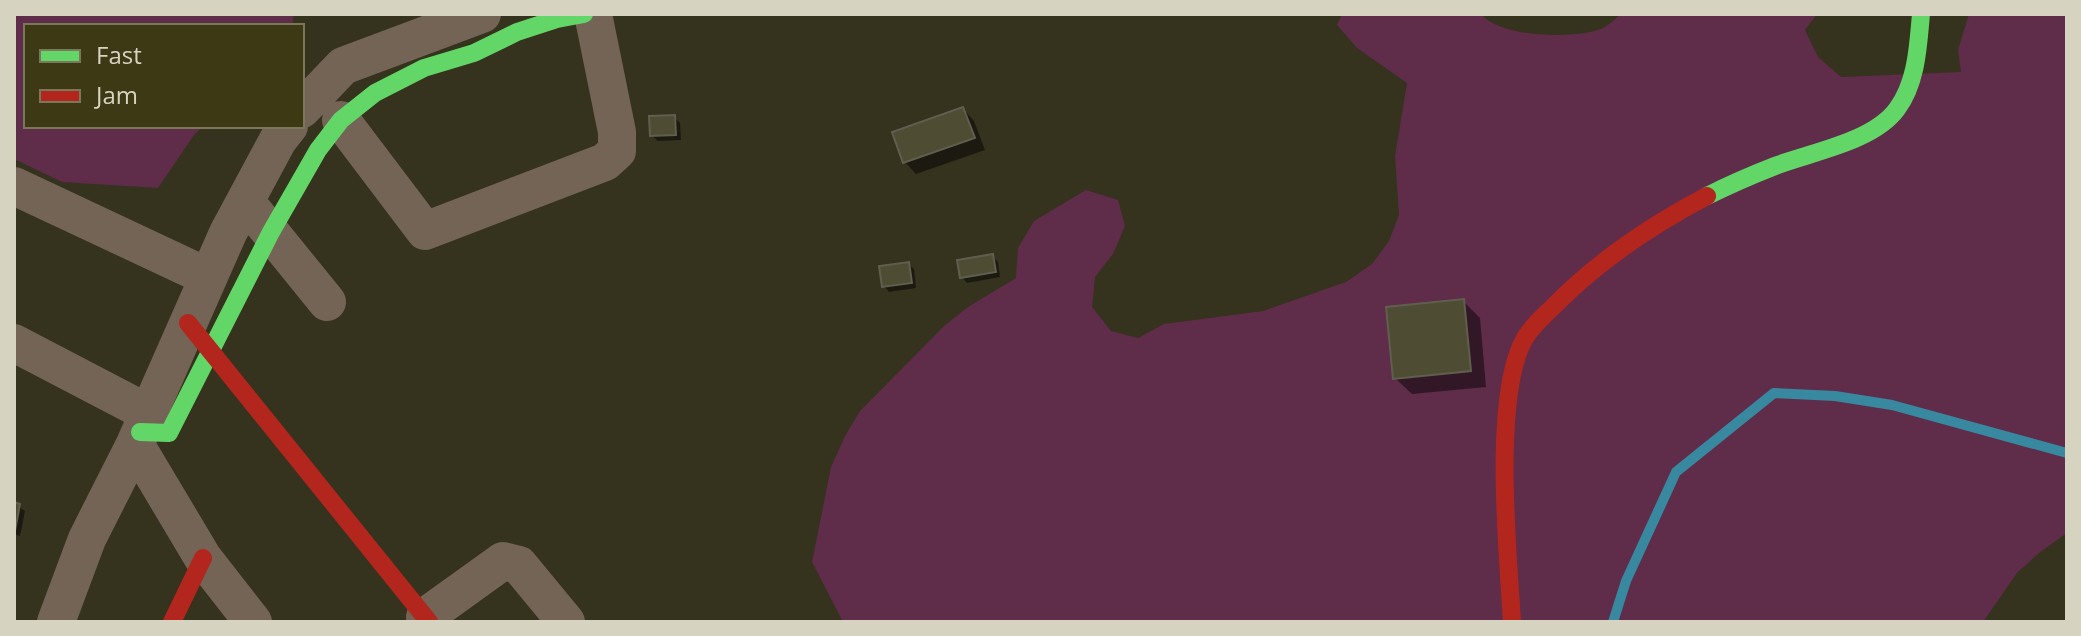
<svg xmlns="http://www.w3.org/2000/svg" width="2081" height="636" viewBox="0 0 2081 636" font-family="'Open Sans',sans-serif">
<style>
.green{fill:#5f2c4a}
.shadow{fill:#0007}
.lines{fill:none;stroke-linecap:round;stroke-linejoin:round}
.stream{stroke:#3888a0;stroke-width:10}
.building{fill:#4f4c34;stroke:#605e4e;stroke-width:2}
.street{stroke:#746456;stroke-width:38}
.fast{stroke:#63d668;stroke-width:18}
.jam{stroke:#b3261e;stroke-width:18}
</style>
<rect width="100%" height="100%" fill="#35321e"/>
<path class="green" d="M14 14H294L292 26H26V126H203L194 135 158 188 62 182 14 159Z
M1342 14H1481C1500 38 1574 39 1601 29 1608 26 1615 19 1621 14H1817L1805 30 1818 57 1841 77 1961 72 1958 50 1969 14H2067V533L2039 553 2017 573 1983 622H843L812 562 831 467 845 436 860 411 944 326 968 307 1016 278 1018 248 1034 221 1086 190 1118 200 1125 226 1113 254 1095 277 1092 307 1111 331 1138 338 1164 324 1263 311 1346 282 1372 264 1389 241 1399 215 1395 156 1407 83 1357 48 1337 25Z"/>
<path class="shadow" d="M963 109 974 121 985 150 916 174 905 162Z
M674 117 680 123 681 140 658 141 652 136Z
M992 256 998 262 1000 277 967 283 962 277Z
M908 264 914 269 916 288 889 292 884 286Z
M1463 301 1480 318 1486 387 1412 394 1395 378Z
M14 504 25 511 20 536 14 534Z"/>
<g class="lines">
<path class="stream" d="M1613 622 1626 581 1676 472 1774 393 1835 396 1892 405 2067 453"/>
</g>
<path class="building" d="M963 107 975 138 903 163 892 132Z
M675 115 676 135 650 136 649 116Z
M993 254 996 272 960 278 957 260Z
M909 262 912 283 882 287 879 266Z
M1464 299 1471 371 1393 379 1386 307Z
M14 502 20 504 15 531H14Z"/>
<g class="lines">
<path class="street" d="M302 109 343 66 482 14
M341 120 425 231 605 162 617 151V132L593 14
M14 186 208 277
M254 212 327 302
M14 343 148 413
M135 444 203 558 253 622
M425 617 503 561 519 565 566 622
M56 622 87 539 135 444 228 233 278 140 289 126"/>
<path class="fast" d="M1707 196C1729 185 1752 175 1775 166 1811 152 1873 142 1897 109 1917 82 1918 46 1921 14
M140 432 169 433 271 232 318 150 341 120 375 93 424 68 474 53 517 32 557 19 584 14"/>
<path class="jam" d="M188 323 429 622
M172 622 203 558
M1512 622C1508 554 1492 394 1525 338 1532 326 1544 316 1554 306 1599 260 1650 226 1707 196"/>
</g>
<rect width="2081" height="636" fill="none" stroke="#d6d4c0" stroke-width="32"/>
<rect x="24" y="24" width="280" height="104" fill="#3e3915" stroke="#7b7759" stroke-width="2"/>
<rect x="40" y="50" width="40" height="12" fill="#63d668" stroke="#7b7759" stroke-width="2"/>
<text x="96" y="64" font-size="24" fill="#d6d4c0">Fast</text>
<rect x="40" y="90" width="40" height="12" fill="#b3261e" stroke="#7b7759" stroke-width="2"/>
<text x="96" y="104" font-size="24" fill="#d6d4c0">Jam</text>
</svg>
